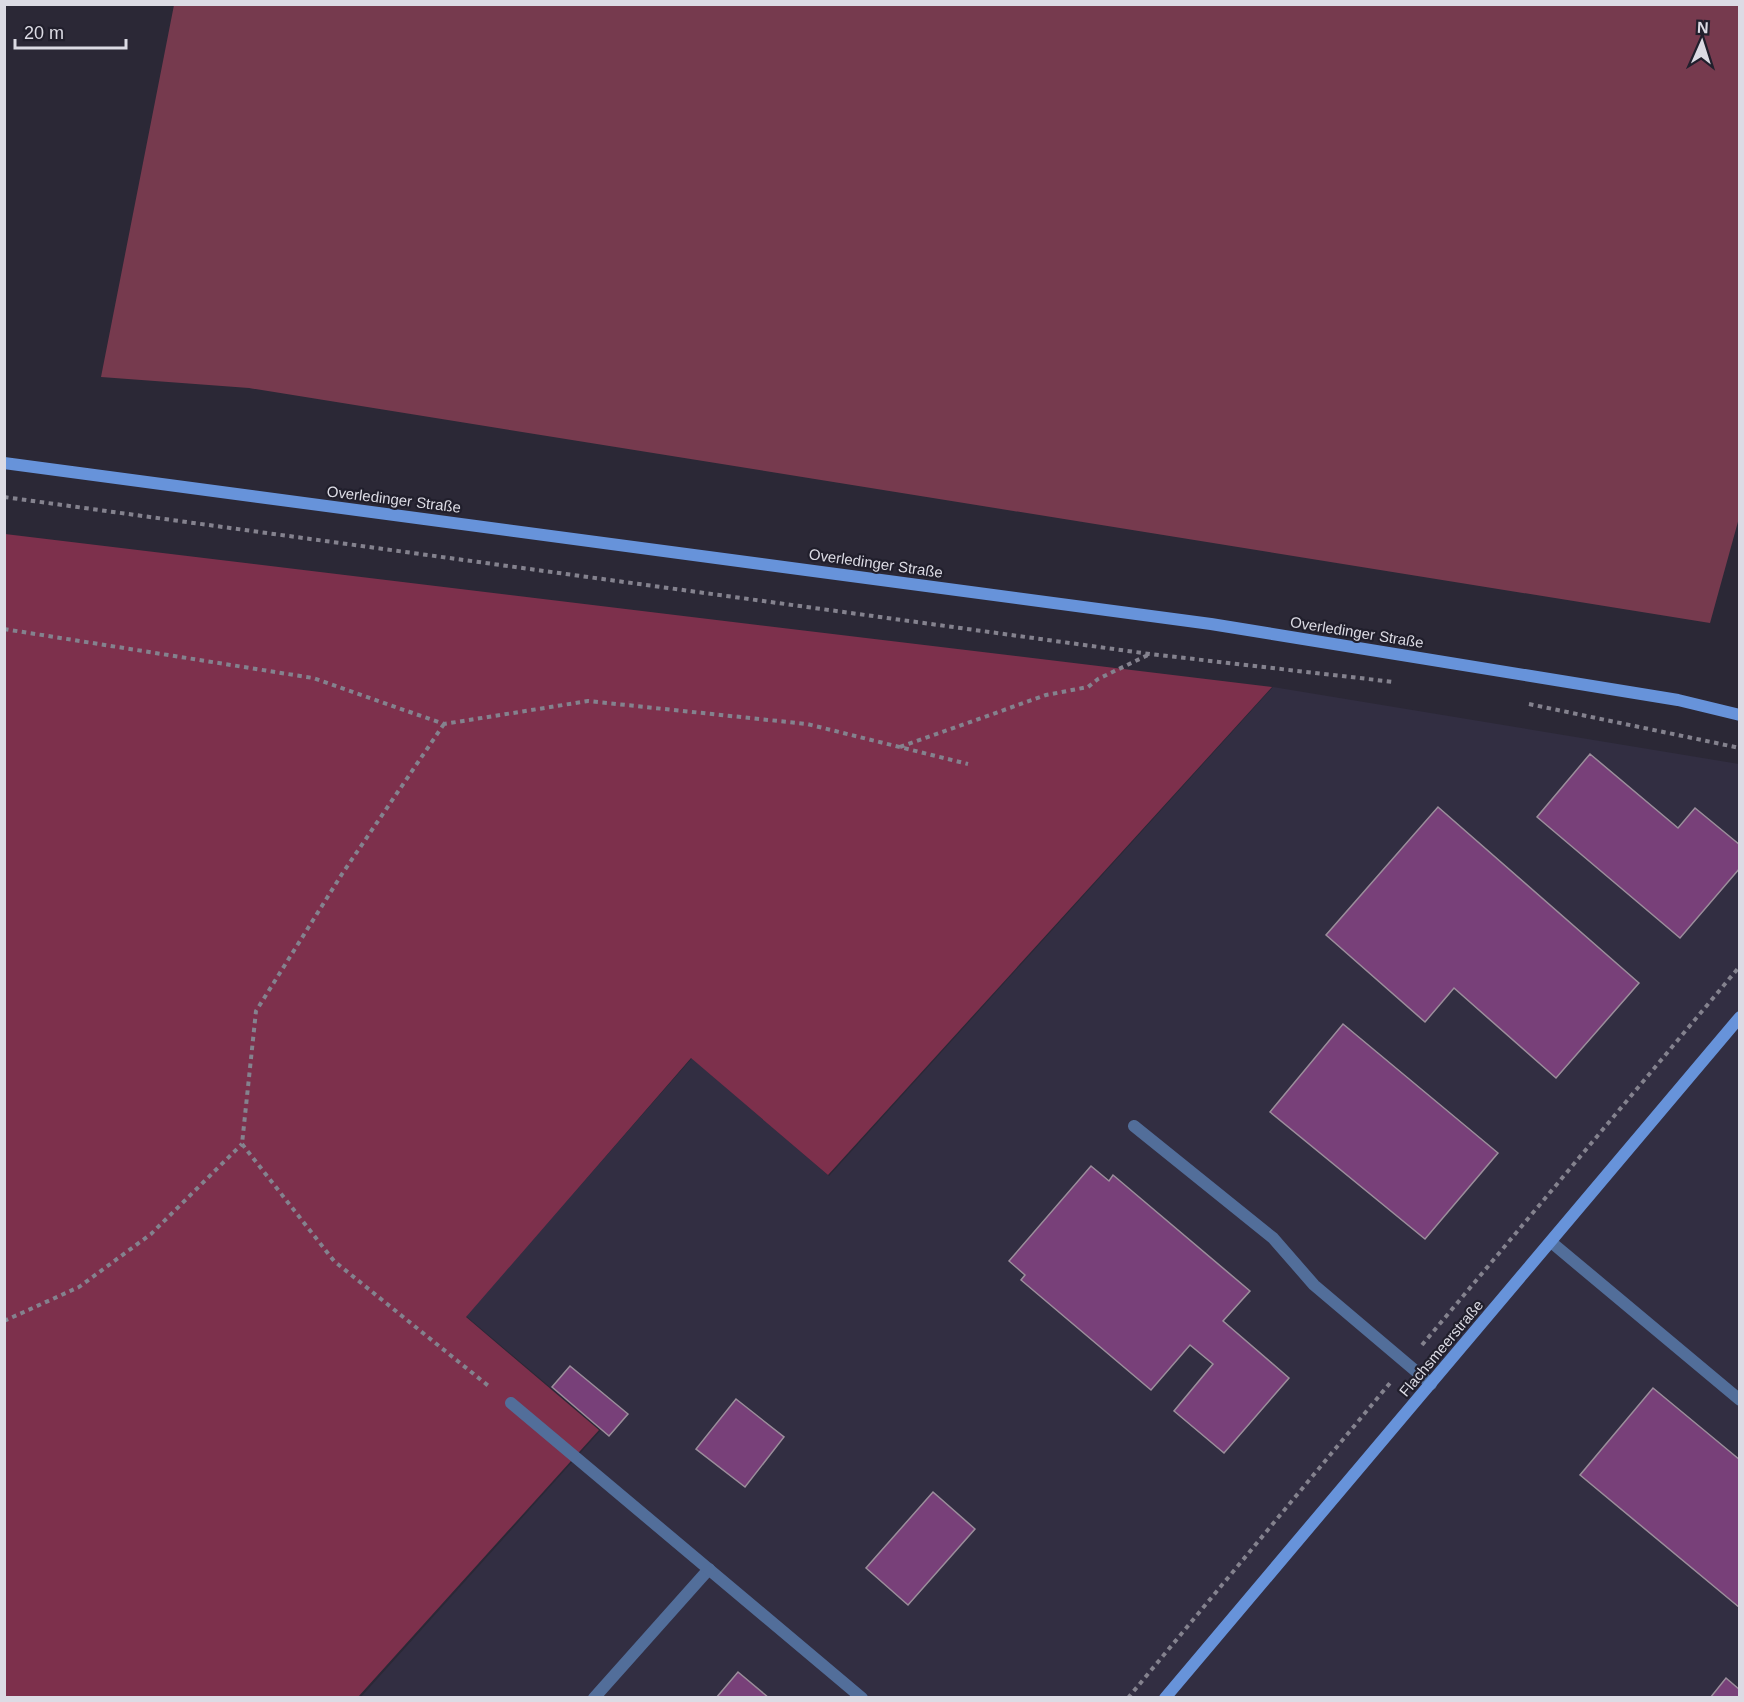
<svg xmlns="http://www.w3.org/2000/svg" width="1744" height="1702" viewBox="0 0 1744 1702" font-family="Helvetica,sans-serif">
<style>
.built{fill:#322e42}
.green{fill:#763a4e}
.forest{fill:#7d304c}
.building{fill:#784079;stroke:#9c8e9c;stroke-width:1.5}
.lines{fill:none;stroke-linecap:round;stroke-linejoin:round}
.path{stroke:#84828e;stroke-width:4;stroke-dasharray:4.5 4.5;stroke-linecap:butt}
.lane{stroke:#526e9a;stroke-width:12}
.street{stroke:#526e9a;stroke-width:12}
.secondary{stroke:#6793da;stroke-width:12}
.labels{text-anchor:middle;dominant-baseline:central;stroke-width:4.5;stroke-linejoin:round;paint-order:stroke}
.street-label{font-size:15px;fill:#dcdbe4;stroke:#211f2c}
</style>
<rect width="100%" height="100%" fill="#2b2836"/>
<path class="built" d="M1273 687 1739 764V1697L360 1698 601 1430 466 1316 692 1058 829 1176Z"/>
<path class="green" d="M174 5H1739V518L1710 623 249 388 101 377Z"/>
<path class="forest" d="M5 534 1272 687 828 1175 691 1058 466 1317 599 1430 358 1697 5 1698Z"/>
<path class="building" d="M1590 754 1678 828 1695 808 1740 845V868L1680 938 1537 817Z
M1438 807 1639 983 1556 1078 1454 988 1425 1022 1326 935Z
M1343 1024 1498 1153 1425 1239 1270 1112Z
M1091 1166 1109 1181 1113 1175 1250 1291 1223 1321 1289 1378 1224 1453 1174 1411 1213 1364 1190 1345 1151 1390 1021 1280 1025 1275 1009 1261Z
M570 1366 628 1414 609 1436 552 1387Z
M1653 1388 1740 1460V1608L1580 1475Z
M736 1399 784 1437 745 1487 696 1449Z
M933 1492 975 1529 908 1605 866 1568Z
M738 1672 769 1698H716Z
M1726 1678 1740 1690V1698H1710Z"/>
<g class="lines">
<path class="path" d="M4 497 1150 654 1394 682
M4 629 313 678 444 724 588 701 807 724 968 764
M1529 704 1740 748
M444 724 342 874 256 1011 242 1144 334 1261 491 1388
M900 747 1046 695 1088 687 1098 679 1148 655
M4 1321 79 1287 151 1234 242 1144
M1422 1345 1740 966
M1128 1698 1390 1383"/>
<path class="lane" d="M1134 1126 1273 1238 1314 1285 1431 1384
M594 1698 709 1569"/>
<path class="street" d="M1551 1242 1740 1400
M511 1403 862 1698"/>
<path class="secondary" d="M4 463 1211 624 1678 700 1740 715
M1165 1698 1740 1017"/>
</g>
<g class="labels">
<g class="street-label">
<text transform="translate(394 499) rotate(7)">Overledinger Straße</text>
<text transform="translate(876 563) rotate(8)">Overledinger Straße</text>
<text transform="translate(1357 632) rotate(9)">Overledinger Straße</text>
<text transform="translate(1441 1348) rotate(-50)">Flachsmeerstraße</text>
</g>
</g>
<rect width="1744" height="1702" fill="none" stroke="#dcdbe4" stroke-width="12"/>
<g transform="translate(1702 42) rotate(3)" stroke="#211f2c" stroke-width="4.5" paint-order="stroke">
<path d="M0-4.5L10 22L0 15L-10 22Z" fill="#dcdbe4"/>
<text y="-9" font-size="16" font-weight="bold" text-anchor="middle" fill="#dcdbe4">N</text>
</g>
<path d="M15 39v9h111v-9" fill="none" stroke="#dcdbe4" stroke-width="3"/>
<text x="24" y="39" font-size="18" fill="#dcdbe4" stroke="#211f2c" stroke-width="4.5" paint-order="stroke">20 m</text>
</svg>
